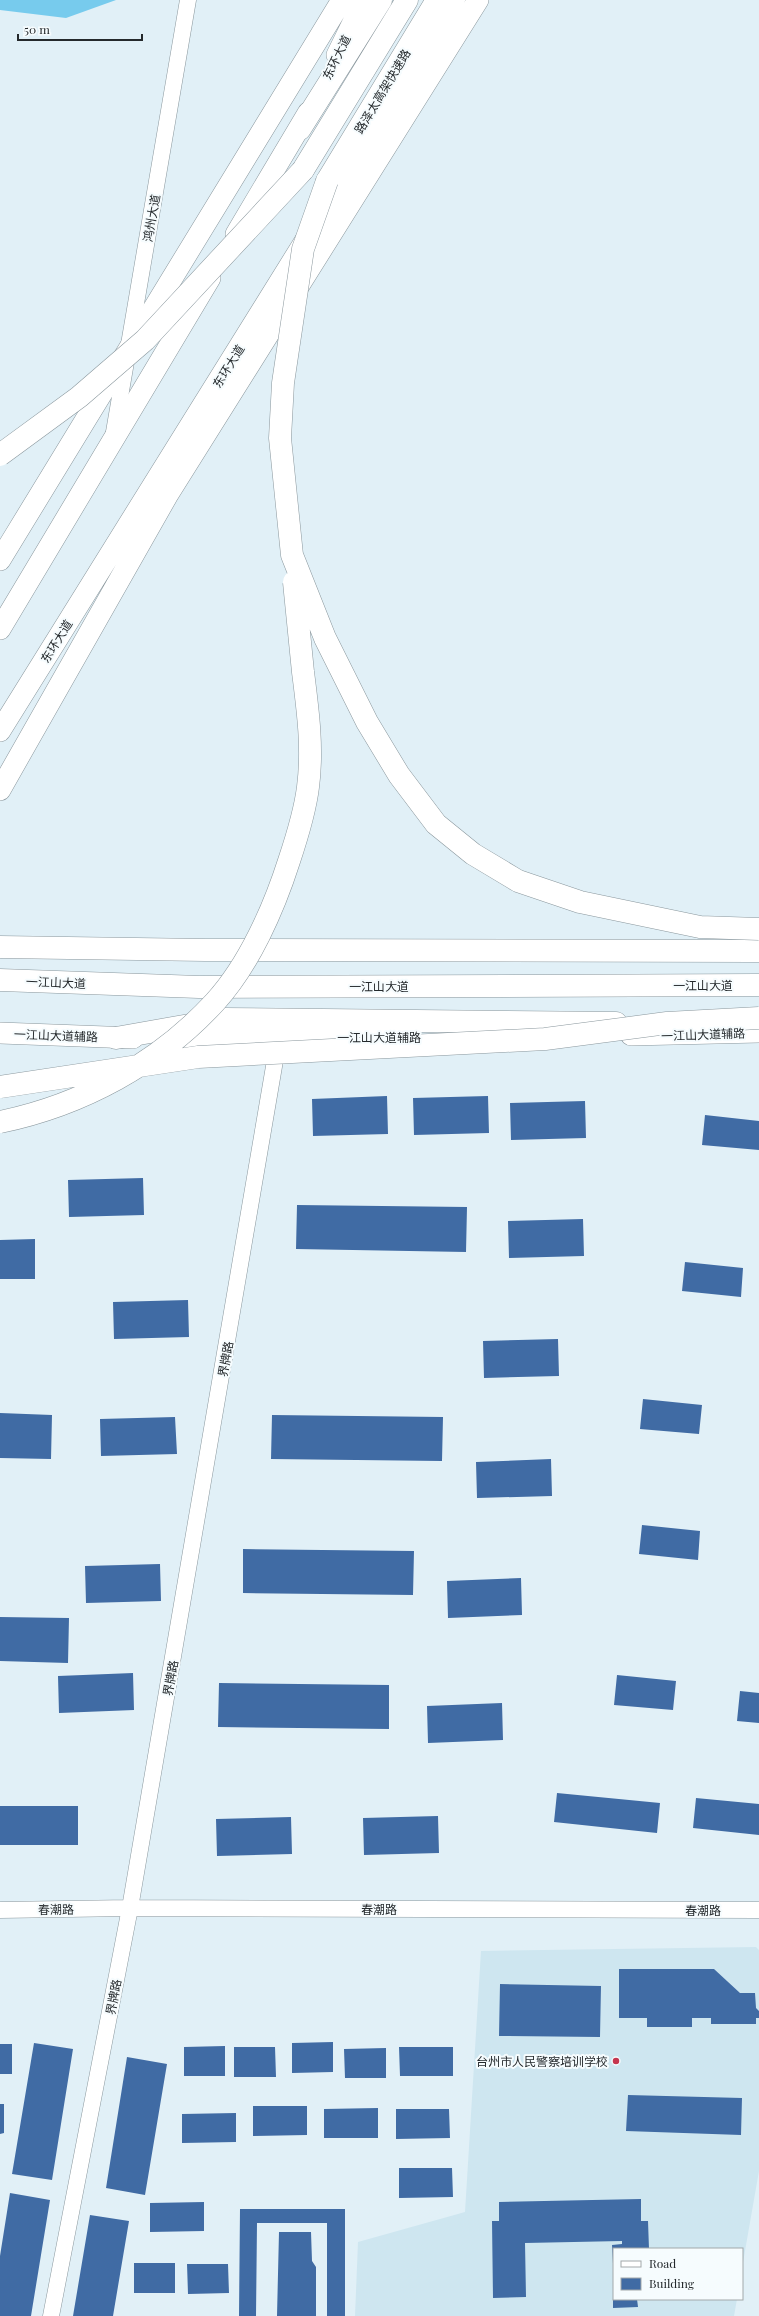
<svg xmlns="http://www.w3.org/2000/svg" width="759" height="2316" viewBox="0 0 759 2316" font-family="'Playfair Display','Noto Sans SC',serif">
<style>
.built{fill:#cee6f0}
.green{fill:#77cbed}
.building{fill:#406ba4}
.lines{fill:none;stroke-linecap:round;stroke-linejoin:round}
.minor-casing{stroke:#8a979d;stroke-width:17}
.major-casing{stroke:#8a979d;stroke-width:22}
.highway-casing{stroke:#8a979d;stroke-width:23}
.minor{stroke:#fff;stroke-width:16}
.major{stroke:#fff;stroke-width:21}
.highway{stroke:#fff;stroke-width:22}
.highway-bridge-casing{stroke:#8a979d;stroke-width:23;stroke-linecap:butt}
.highway-bridge{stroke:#fff;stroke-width:22}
.poi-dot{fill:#c5354e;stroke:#f6fcfe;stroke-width:1.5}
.labels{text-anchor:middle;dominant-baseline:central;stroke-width:4;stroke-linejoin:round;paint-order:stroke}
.street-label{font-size:12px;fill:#24292c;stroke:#f6fcfe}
.poi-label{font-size:12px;fill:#24292c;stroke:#f6fcfe;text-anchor:end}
</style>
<rect width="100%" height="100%" fill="#e1f0f7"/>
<path class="built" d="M756 1947 759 1950V2171L742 2268V2249H614V2299H737L734 2316H355L358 2242 465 2212 481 1951Z"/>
<path class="green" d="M0 0H116L66 18 0 10Z"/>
<path class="building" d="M387 1096 388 1134 313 1136 312 1099Z
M488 1096 489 1133 414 1135 413 1098Z
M585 1101 586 1138 511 1140 510 1103Z
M705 1115 759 1121V1150L702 1145Z
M143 1178 144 1215 69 1217 68 1180Z
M297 1205 467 1207 466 1252 296 1249Z
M583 1219 584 1256 509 1258 508 1221Z
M35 1239V1279H0V1240Z
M685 1262 743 1268 741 1297 682 1291Z
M188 1300 189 1337 114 1339 113 1302Z
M558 1339 559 1376 484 1378 483 1341Z
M643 1399 702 1405 699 1434 640 1429Z
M0 1413 52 1415 51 1459 0 1458Z
M272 1415 443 1417 442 1461 271 1459Z
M175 1417 177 1454 101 1456 100 1419Z
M551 1459 552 1496 477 1498 476 1462Z
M642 1525 700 1531 698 1560 639 1554Z
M243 1549 414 1551 413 1595 243 1593Z
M160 1564 161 1601 86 1603 85 1566Z
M521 1578 522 1615 448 1618 447 1581Z
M0 1617 69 1618 68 1663 0 1661Z
M133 1673 134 1710 59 1713 58 1676Z
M617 1675 676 1681 673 1710 614 1705Z
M219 1683 389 1685V1729L218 1727Z
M740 1691 759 1693V1723L737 1721Z
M502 1703 503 1740 428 1743 427 1706Z
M557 1793 660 1803 657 1833 554 1822Z
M696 1798 759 1804V1835L693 1828Z
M0 1806H78V1845H0Z
M438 1816 439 1853 364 1855 363 1818Z
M291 1817 292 1854 217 1856 216 1819Z
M619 1969H714L740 1993H755L756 2008 759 2011V2018H756V2024H711V2018H692V2027H647V2018H619Z
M500 1984 601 1986 600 2037 499 2036Z
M333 2042V2072L292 2073V2043Z
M34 2043 73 2049 52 2180 12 2174Z
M0 2044H12V2074H0Z
M225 2046V2076H184V2047Z
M234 2047H275L276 2077H234Z
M399 2047H453V2076H400Z
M386 2048V2078H345L344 2049Z
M127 2057 167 2064 145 2195 106 2188Z
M628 2095 742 2098 741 2135 626 2131Z
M0 2104H4V2133L0 2134Z
M253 2106H307V2135L253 2136Z
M378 2108V2138H324V2109Z
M396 2109H449L450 2138 396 2139Z
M236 2113V2142L182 2143V2114Z
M399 2168H452L453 2197 399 2198Z
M10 2193 50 2200 31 2316H0V2256Z
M641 2199V2221H648L649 2249H614V2282L612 2245 622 2244V2241L525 2243 526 2297 493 2298 492 2221H499V2202Z
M204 2202V2231L150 2232V2203Z
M240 2209H345V2316H327V2223H257L256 2316H239Z
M90 2215 129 2221 113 2316H73Z
M279 2232H311L312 2261 316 2267V2316H277Z
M134 2263H175V2293H134Z
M187 2264H228L229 2293 188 2294Z
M613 2299H637L638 2307 613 2308Z"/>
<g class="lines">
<g class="minor-casing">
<path id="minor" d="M114 432 188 0
M0 1910 130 1908 759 1910
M51 2316 130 1908 278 1043"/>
</g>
<g class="major-casing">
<path id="major" d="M337 55 364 0
M236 234 308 113
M0 560 342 0
M0 629 210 278
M0 731 447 13
M0 790 167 496 478 0
M0 1033 133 1038
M631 1035 759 1032
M165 1038 393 1037"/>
</g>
<g class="highway-casing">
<path id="highway" d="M436 28 454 0
M300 129 381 0
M303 170 407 0
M327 181 437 0
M0 947 205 950 759 951
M0 980 199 987 759 985
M116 1038 224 1019 616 1023"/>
</g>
<use href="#minor" class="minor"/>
<use href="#major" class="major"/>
<use href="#highway" class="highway"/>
<g class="highway-bridge-casing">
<path id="highway-bridge" d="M327 181 303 249 283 383 280 438 292 555 325 638 367 722 399 775 436 824 473 854 518 881 580 902 700 927 759 929
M0 455 79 397 145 340 303 170
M0 1087 198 1057 545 1039 667 1023 759 1018
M0 1122C82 1105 158 1064 215 1002 249 965 274 908 289 861 297 837 305 812 308 787 313 749 308 711 303 672 300 643 297 612 294 582"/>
</g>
<use href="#highway-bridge" class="highway-bridge"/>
</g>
<circle class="poi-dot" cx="616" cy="2061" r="4"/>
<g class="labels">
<g class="street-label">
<text transform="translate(336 57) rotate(-64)">东环大道</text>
<text transform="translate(382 91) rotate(-59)">路泽太高架快速路</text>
<text transform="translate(151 218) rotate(-80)">鸿州大道</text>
<text transform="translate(228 366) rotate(-58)">东环大道</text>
<text transform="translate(56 641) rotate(-58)">东环大道</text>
<text transform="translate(56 982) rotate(2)">一江山大道</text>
<text x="703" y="985">一江山大道</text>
<text x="379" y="986">一江山大道</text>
<text transform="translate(703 1034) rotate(-2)">一江山大道辅路</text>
<text transform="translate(56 1035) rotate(2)">一江山大道辅路</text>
<text x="379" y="1037">一江山大道辅路</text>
<text transform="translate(225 1359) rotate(-80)">界牌路</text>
<text transform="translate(170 1678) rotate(-80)">界牌路</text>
<text transform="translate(56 1909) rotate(-1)">春潮路</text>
<text x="379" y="1909">春潮路</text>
<text x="703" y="1910">春潮路</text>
<text transform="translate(113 1997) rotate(-79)">界牌路</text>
</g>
<g class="poi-label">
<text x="608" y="2061">台州市人民警察培训学校</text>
</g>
</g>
<rect x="613" y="2248" width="130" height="52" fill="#f6fcfe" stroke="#a2a8aa"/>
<rect x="621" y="2261" width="20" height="6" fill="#ffffff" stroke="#a2a8aa"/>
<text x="649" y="2268" font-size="12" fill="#24292c">Road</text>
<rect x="621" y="2278" width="20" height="12" fill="#406ba4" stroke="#a2a8aa"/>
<text x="649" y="2288" font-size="12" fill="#24292c">Building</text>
<path d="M18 34v6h124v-6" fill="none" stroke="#24292c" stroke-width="2"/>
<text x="24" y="34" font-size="12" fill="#24292c" stroke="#f6fcfe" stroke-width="3" paint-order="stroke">50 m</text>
</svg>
